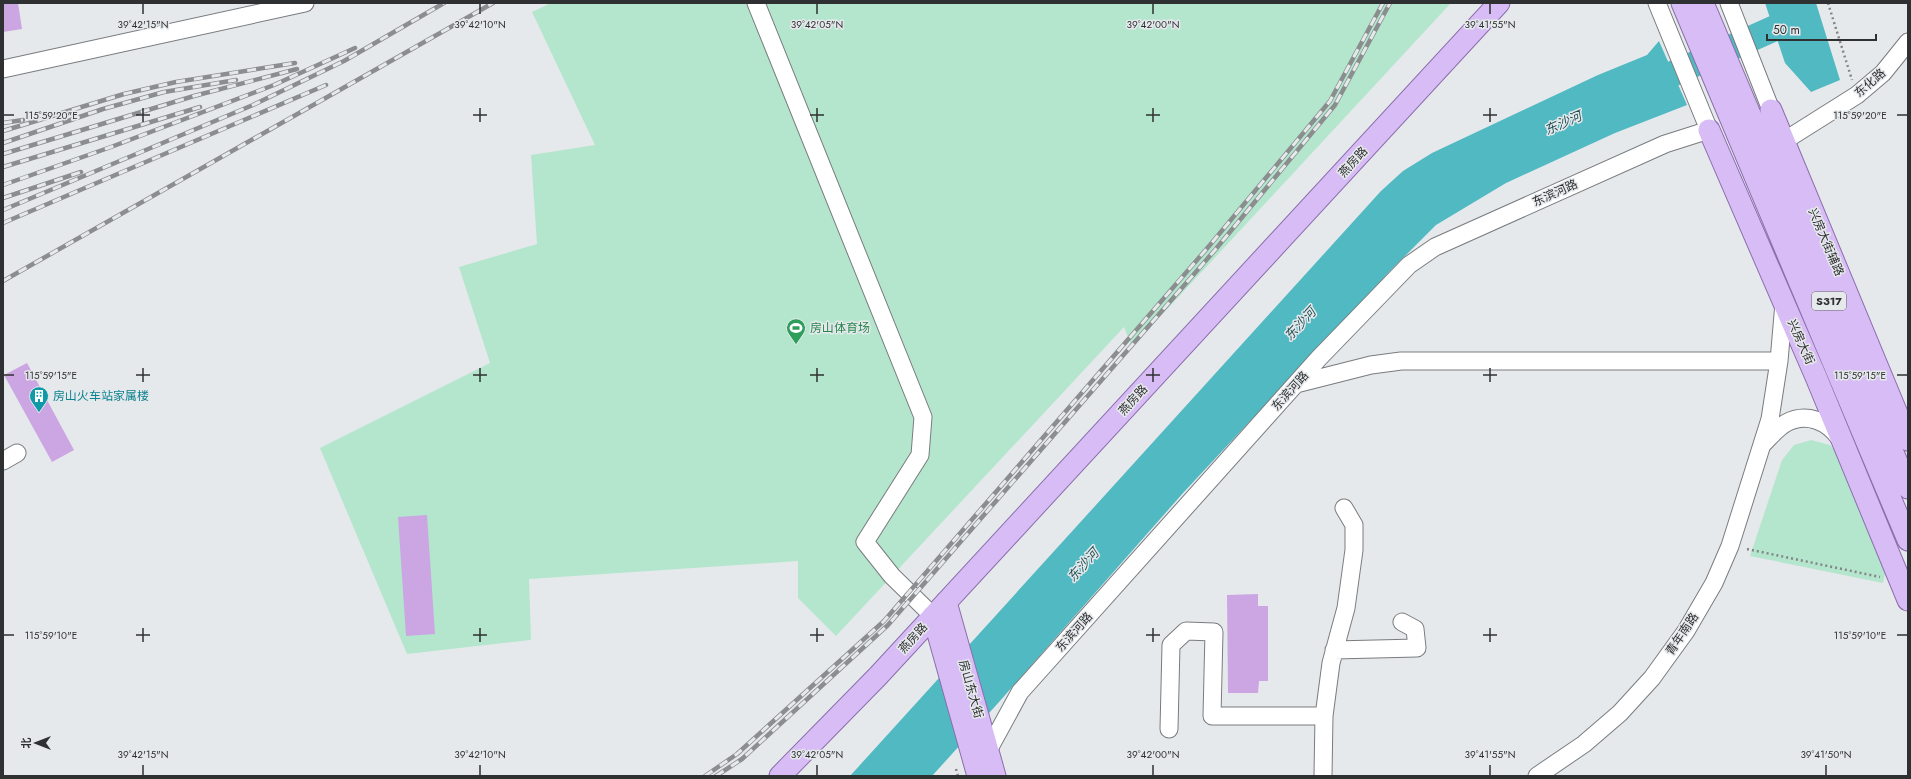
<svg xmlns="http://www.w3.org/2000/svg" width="1911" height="779" viewBox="0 0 1911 779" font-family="Jost,'Noto Sans SC',sans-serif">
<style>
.green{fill:#b3e6cd}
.water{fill:#50b9c2}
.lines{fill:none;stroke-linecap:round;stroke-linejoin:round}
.river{stroke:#50b9c2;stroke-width:26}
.building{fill:#cca5e3}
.minor-casing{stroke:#797c7f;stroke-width:19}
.major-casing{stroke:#8b6eac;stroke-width:23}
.path{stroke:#838587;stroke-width:2.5;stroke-dasharray:2 3;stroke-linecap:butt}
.minor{stroke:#fff;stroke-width:17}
.major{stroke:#d7bcf5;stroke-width:21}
.rail-casing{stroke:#8b8d8f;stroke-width:4.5}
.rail{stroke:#e6e9ec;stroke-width:3;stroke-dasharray:9;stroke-linecap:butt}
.ticks{fill:none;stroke:#2f3031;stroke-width:1.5}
.labels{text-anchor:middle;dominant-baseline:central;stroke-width:3;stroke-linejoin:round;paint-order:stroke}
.shield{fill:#e6e9ec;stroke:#666869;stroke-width:1}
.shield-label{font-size:11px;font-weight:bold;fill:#2f3031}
.street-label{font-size:12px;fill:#2f3031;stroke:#e6e9ec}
.leisure-label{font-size:12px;fill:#27864d;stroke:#e6e9ec;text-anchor:start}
.culture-label{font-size:12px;fill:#0d838f;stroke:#e6e9ec;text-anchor:start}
.water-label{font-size:13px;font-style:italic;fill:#245356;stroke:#e6e9ec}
.ticks-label{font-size:10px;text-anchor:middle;fill:#2f3031;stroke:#e6e9ec;stroke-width:3;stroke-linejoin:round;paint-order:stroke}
</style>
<rect width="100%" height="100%" fill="#e6e9ec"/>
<path class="green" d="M551 3H1451L1132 347 1124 327 836 636 798 598V561L529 579 531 640 407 654 320 448 490 363 459 267 537 244 531 155 595 145 532 12Z
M1811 440 1830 445 1838 453 1885 574 1883 583 1750 556 1782 460 1794 445Z"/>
<path class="water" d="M1765 3H1816L1840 80 1811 92 1785 63Z
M1659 41 1687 105 1615 133 1506 183 1436 225 1390 271 1183 493 999 702 932 776H850L1381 191 1403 171 1432 153 1598 75 1647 55Z"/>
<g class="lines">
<path class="river" d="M1641 88 1793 20 1788 3"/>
</g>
<path class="building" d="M3 3H18L22 29 3 32Z
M27 363 74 450 52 462 4 375Z
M427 515 435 634 406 636 398 517Z
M1258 594V606H1268V681H1259L1258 693H1228L1227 595Z"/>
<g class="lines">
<g class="minor-casing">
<path id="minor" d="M756 3 923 417 920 455 865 542 892 576 933 616
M1729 3 1771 110
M3 69 305 3
M1784 141 1857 95 1883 73 1908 42
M1296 384 1371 365 1401 361H1779
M1763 444C1770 437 1777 428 1786 423 1806 412 1828 421 1840 439
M3 461 17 453
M1334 650 1417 648 1415 629 1402 622
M1324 716 1331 663 1346 608 1354 550V525L1344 508
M1169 729 1171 645 1186 631 1214 632 1212 716H1324L1323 776
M984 758 1020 692 1319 358 1409 265 1435 247 1665 144 1709 130 1657 3
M1537 776 1584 744 1620 713 1652 678 1686 631 1714 583 1730 546 1770 419 1779 361 1784 303"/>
</g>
<g class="major-casing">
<path id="major" d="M1682 3 1908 540
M1703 3 1908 488
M1771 110 1908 440
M1709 130 1816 377 1908 600
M946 602 995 776
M933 616 978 776
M780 776 878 676 1499 3"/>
</g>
<path class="path" d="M1828 3 1852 80
M1747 549 1880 577
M956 769 958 776"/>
<use href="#minor" class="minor"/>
<use href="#major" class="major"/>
<g class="rail-casing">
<path id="rail" d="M3 123 23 120
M3 131 124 94 176 82 295 63
M3 143 103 109 164 92 236 80
M3 154 194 96 297 69
M3 167 200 107
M3 185 111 147 274 85 355 48
M3 198 81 172
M3 210 253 105 344 61 444 3
M3 223 326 85
M3 281 493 3
M705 776 737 754 884 621 1210 245 1330 101 1383 3
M716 776 742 759 888 625 1215 250 1335 105 1390 3"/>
</g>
<use href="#rail" class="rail"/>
</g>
<path class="ticks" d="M143 4V14M480 4V14M817 4V14M1153 4V14M1490 4V14M143 108V122M480 108V122M817 108V122M1153 108V122M1490 108V122M4 115H14M136 115H150M473 115H487M810 115H824M1146 115H1160M1483 115H1497M1897 115H1907M143 368V382M480 368V382M817 368V382M1153 368V382M1490 368V382M4 375H14M136 375H150M473 375H487M810 375H824M1146 375H1160M1483 375H1497M1897 375H1907M143 628V642M480 628V642M817 628V642M1153 628V642M1490 628V642M4 635H14M136 635H150M473 635H487M810 635H824M1146 635H1160M1483 635H1497M1897 635H1907M143 765V775M480 765V775M817 765V775M1153 765V775M1490 765V775M1826 765V775"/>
<defs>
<g id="stadium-pin" transform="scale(1)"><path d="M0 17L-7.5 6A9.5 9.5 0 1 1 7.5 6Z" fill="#2e9e5b" stroke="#e6e9ec"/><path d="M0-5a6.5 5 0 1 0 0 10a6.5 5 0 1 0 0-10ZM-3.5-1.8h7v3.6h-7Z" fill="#fff"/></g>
<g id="building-pin" transform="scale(1)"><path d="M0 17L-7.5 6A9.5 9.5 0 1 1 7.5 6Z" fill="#0f9aa8" stroke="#e6e9ec"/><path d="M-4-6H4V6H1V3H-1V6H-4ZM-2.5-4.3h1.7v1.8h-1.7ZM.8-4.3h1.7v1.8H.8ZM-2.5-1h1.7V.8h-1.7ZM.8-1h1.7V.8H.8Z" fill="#fff"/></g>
</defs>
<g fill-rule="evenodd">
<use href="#stadium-pin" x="796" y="328"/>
<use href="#building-pin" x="39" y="396"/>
</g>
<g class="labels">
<rect class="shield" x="1812" y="292" width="34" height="18" rx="3"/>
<g class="shield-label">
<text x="1829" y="301">S317</text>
</g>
<g class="street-label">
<text transform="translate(1870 83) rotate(-41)">东化路</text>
<text transform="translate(1353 162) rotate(-47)">燕房路</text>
<text transform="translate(1555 193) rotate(-24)">东滨河路</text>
<text transform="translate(1826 242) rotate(67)">兴房大街辅路</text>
<text transform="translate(1801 342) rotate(66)">兴房大街</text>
<text transform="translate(1290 391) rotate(-48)">东滨河路</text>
<text transform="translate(1133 400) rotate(-47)">燕房路</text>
<text transform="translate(1074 632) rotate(-48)">东滨河路</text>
<text transform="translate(1682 634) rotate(-56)">青年南路</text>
<text transform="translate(913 638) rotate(-48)">燕房路</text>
<text transform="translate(971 689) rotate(74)">房山东大街</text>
</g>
<g class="leisure-label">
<text x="810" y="328">房山体育场</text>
</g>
<g class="culture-label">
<text x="53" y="396">房山火车站家属楼</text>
</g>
<g class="water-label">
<text transform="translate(1563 123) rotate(-24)">东沙河</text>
<text transform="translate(1300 324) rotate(-47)">东沙河</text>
<text transform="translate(1083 565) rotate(-48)">东沙河</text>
</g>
</g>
<g class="ticks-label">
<text x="143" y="28">39°42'15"N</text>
<text x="480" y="28">39°42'10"N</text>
<text x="817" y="28">39°42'05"N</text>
<text x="1153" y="28">39°42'00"N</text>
<text x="1490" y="28">39°41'55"N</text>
<text x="1860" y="119">115°59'20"E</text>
<text x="51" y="119">115°59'20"E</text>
<text x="1860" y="379">115°59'15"E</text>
<text x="51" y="379">115°59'15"E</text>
<text x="1860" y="639">115°59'10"E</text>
<text x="51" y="639">115°59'10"E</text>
<text x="143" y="758">39°42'15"N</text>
<text x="480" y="758">39°42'10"N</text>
<text x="817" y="758">39°42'05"N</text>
<text x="1153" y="758">39°42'00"N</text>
<text x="1490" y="758">39°41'55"N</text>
<text x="1826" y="758">39°41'50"N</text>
</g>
<rect width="1911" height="779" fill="none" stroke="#2f3031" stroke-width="8"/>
<g transform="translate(36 743) rotate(270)" stroke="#e6e9ec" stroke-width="3" paint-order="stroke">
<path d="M0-3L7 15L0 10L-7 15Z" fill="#2f3031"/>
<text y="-6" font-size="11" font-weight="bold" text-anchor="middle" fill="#2f3031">北</text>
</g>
<path d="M1767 34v6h109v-6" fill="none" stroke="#2f3031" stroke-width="2"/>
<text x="1773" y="34" font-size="12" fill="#2f3031" stroke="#e6e9ec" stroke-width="3" paint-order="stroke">50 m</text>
</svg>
